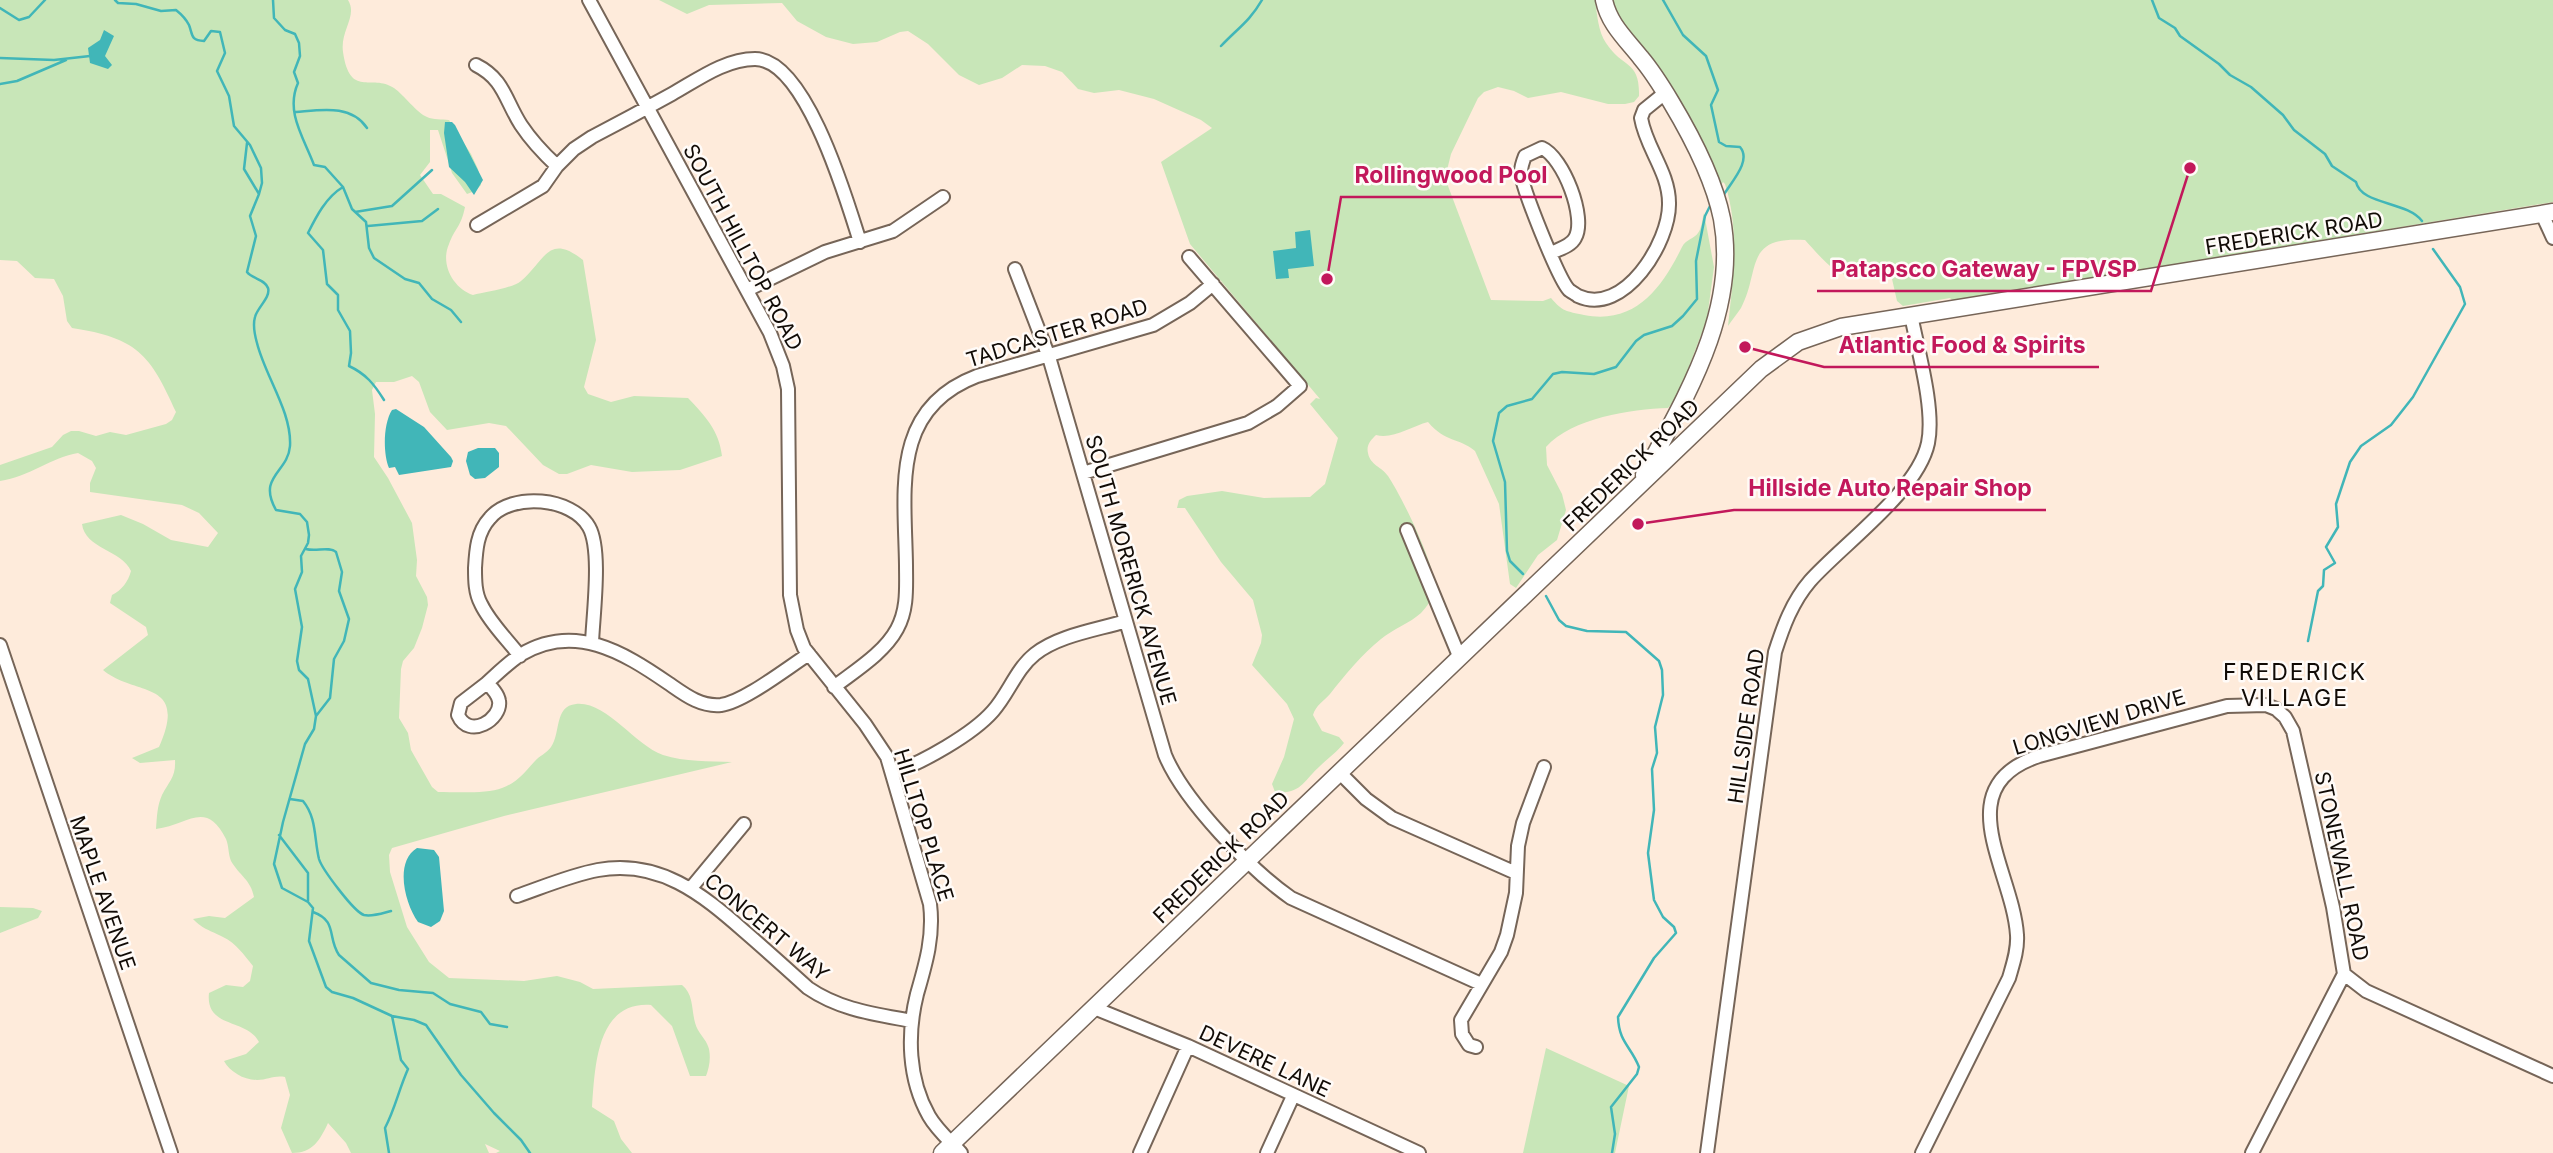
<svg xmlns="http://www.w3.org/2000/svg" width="2553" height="1153" viewBox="0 0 2553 1153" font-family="Inter,sans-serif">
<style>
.green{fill:#c8e6b8}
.water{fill:#41b6b8}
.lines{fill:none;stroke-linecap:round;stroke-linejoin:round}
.stream{stroke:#41b6b8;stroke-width:2.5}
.street-casing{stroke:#766558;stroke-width:16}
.secondary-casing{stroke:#766558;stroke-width:19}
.street{stroke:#fff;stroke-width:12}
.secondary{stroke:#fff;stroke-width:16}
.labels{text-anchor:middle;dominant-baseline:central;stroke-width:5;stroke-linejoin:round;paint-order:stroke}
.street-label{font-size:21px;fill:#110b06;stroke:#fffbf8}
.neighbourhood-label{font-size:23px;letter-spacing:2px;fill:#110b06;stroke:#fffbf8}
.leader{fill:none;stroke:#c2185b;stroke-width:2.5}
.callout-dot{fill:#c2185b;stroke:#fffbf8;stroke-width:2.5}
.callout-label{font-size:23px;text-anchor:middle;font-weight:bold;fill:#c2185b;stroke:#fffbf8;stroke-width:5;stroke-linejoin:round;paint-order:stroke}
</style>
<rect width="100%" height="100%" fill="#feebdb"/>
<path class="green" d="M0 0H348C358 16 340 30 343 52 350 99 371 73 394 88 404 95 417 113 427 117 433 120 442 119 449 120L471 154 478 169 481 185 475 191 467 194 452 173 438 130H430V162L420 175 433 194H441L465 207C461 227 455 228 449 244 440 264 453 288 473 295 485 292 513 288 521 281 545 261 548 232 583 260L596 340 584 387 588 394 611 402 634 396 688 398C705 416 719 430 722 456L680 470 632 472 591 465 567 474H559L543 465 506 426 489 423 447 430 430 412 419 382 412 376 394 382H376L372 390 375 414 374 457 388 478 412 523 417 560 416 576 427 597 428 605 422 628 414 648 403 661 401 669 399 718 408 733 411 750 432 787 438 792C455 792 487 794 502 788 518 782 524 773 535 761 539 756 547 753 551 747 561 733 554 706 576 704 607 701 634 745 663 755 685 762 709 761 732 762L504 816 392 848 389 855 390 872 407 927 429 962 449 978 524 981 557 976 580 982 593 989 682 985C696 996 690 1016 698 1030 702 1037 707 1041 709 1049 711 1059 709 1068 706 1076H690L672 1026 651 1005C596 1001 595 1068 592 1107L614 1121 621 1139 632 1153H496L500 1151 485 1144 489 1153H351L346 1143 328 1123C320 1140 313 1153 292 1153L281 1128 290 1095 285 1077C274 1075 268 1080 257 1080 244 1080 230 1072 224 1061L246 1054 259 1042C247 1018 205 1029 209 993L226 985 243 987 250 981 253 966C244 955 236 943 223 937 210 930 204 930 193 919L209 916 225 918 254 897C251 880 239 875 231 861 228 854 229 846 226 839 206 799 188 825 156 829 157 817 157 806 162 795 169 781 176 777 175 760L140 763 132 758 159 747C189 679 135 697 103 670L148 635 146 627 110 603 112 595C122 590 128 582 131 571 122 550 85 549 82 524L121 515 143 524 171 540 208 547 218 533 199 513 182 505 90 492V483L96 468 92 461 78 453C52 457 29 477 0 481V465L52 447 63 435 71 431H79L96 436 110 432 126 435 166 424 172 420 176 412C150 354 137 338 72 328L67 321 63 296 54 279 35 278 17 261 0 260Z
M659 0H1595C1597 13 1598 32 1606 43 1623 69 1640 60 1639 96L1634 102 1625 104H1608L1561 92 1528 98 1514 91 1498 87 1484 92 1478 98 1451 154 1445 178 1491 300 1543 301 1551 298C1563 312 1566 311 1584 315 1635 325 1662 288 1682 247 1686 239 1694 239 1698 233 1702 228 1702 219 1704 213L1714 267 1707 319 1678 396 1668 408C1631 409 1572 418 1546 447L1547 465 1562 494 1566 510 1557 540 1538 555 1516 588 1510 584 1499 504 1475 451C1458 437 1446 443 1428 422 1412 426 1392 440 1376 435 1371 440 1366 445 1368 453 1370 465 1382 467 1388 476 1401 495 1437 568 1435 590 1434 597 1426 608 1421 613 1410 623 1393 629 1381 639 1361 655 1345 675 1330 694 1323 702 1316 705 1313 715L1322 731 1339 737 1344 743C1337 752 1328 758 1320 766 1304 780 1301 795 1275 792L1272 784 1284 757 1294 719 1287 704 1252 665 1261 643 1262 635 1253 600 1221 562 1185 508H1177L1179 500 1187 496 1222 491 1264 498 1310 497 1325 484 1338 438 1310 404 1316 398 1320 399 1190 244 1161 162 1212 128 1201 120 1154 99 1119 90 1094 93 1078 89 1062 72 1045 66 1022 65 1002 78 979 85 959 75 928 44 908 31 900 32 877 42 853 44 826 37 797 21 782 3 709 5 687 14Z
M1609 0H2553V202L1953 301 1950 298 1903 306 1897 301 1890 270C1879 273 1868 276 1857 277 1837 279 1818 254 1805 240 1743 236 1761 270 1741 308 1737 314 1732 320 1728 326 1733 280 1740 230 1725 184L1723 182 1718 189Z
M0 907 33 908 42 911 38 918 0 933Z
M1546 1048 1629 1086 1615 1153H1523Z"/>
<path class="water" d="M104 30 114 36 105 56 112 65 108 69 90 63 88 48 100 40Z
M445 122H452L455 125 483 180 474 195 465 182 449 167 444 133Z
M1310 230 1314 266 1288 269 1289 278 1276 279 1273 251 1296 248 1295 232Z
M396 409 424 427 451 457 453 461 451 467 399 475 395 467 389 468C383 454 383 424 392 410Z
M478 448H495L499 453V467L485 478 475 479 470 475 466 461 468 452Z
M417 848 434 850 439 857 444 911 440 921 431 927 418 922C405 904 394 862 417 848Z"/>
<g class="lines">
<path class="stream" d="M115 0 118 3 136 4 161 11 176 10C181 14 186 19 189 25 193 35 190 40 204 41L211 31 220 32 225 53 217 71 229 96 234 126 250 145 261 168 262 183 259 194 250 216 256 236 247 272C252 279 265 279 268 288 271 297 257 308 255 317 253 324 255 336 257 343 265 376 292 412 290 446 288 473 257 476 276 510L300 514 307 522 309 535 308 543 301 556 302 572 295 589 302 627 297 661 299 670 308 679 316 716 314 729 305 744 283 822 274 864 282 888 308 902 313 908 309 941 326 987 332 992 353 998 392 1016 414 1020 426 1025 461 1075 494 1113 521 1140 530 1153
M273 0 274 18 285 30 295 34 299 43 300 56 294 72 298 83C285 112 304 138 314 165L325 167 343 187 352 209 366 222 369 248 374 258 405 279 419 283 432 299 451 310 461 322
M1663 0 1683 35 1706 56 1718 90 1711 105 1719 142 1726 146 1740 147C1752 161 1731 182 1723 196
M2152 0 2159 18 2175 28 2180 36 2219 64 2230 75 2251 87 2283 115 2294 130 2325 154 2332 166 2356 182C2361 205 2407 201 2422 221
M0 8 19 20 29 17 45 0
M1221 46C1237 29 1250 21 1262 0
M0 58 54 60 90 56
M0 84 17 81 66 60
M296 112C321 110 351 104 367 128
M247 143 244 169 259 194
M343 187C326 197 316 217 308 233L323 250 327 284 338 295V310L350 331 351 353 349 366C366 374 374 384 384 400
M355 212 392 206 432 170
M368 226 422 221 438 209
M306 549C316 552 329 546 336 552L342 572 339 591 349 619 344 641 334 659 330 698 316 716
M1523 574 1510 561 1507 551 1505 482 1493 441 1499 413 1507 406 1532 399 1553 374 1562 372 1594 374 1616 367 1636 341 1644 335 1672 326 1683 316 1697 299 1696 261 1705 216 1711 204
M1546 596 1559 620 1566 626 1587 631 1626 632 1659 661 1662 670 1663 695 1655 727 1657 753 1652 769 1654 810 1648 853 1654 900 1663 917 1674 927 1676 933 1654 958 1618 1017C1619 1043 1631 1046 1639 1067L1637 1074 1611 1107 1615 1134 1612 1153
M2308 641 2318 591 2323 586 2324 570 2335 563 2326 547 2338 527 2336 504 2350 462 2361 446 2391 425 2413 397 2465 304 2460 287 2433 249
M290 799 303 801C317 818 314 839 319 859 322 869 354 912 364 915 372 917 383 913 391 911
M279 835 308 873V902
M313 912C338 921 327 938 339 955L371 983 399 990 433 993 450 1004 481 1012 490 1024 507 1027
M389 1153 385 1128C395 1109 399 1089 408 1069L401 1060 392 1016"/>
<g class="street-casing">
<path id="street" d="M589 0 770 333 783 366 788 389 790 595 797 630 804 648 865 724 887 757 930 904C934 936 926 963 917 994 907 1034 908 1079 929 1116 937 1130 950 1141 961 1153
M476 65C504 79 505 100 521 125 531 140 544 154 557 166
M2542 214 2553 238
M477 225 543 186 557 166 574 149 592 137C619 123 645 109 672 94 697 80 725 59 755 59 806 59 847 201 860 242
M1551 253C1559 249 1571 246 1575 238 1587 218 1563 157 1542 148L1525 156C1523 161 1521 166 1521 172 1521 186 1559 280 1569 290 1570 291 1577 295 1578 296 1624 317 1670 242 1669 203 1669 172 1646 148 1641 118L1644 110 1665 93
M1015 269 1049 357 1165 755C1184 801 1251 870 1291 898L1481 984
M747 290 825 252 893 231 943 197
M1083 473 1248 423 1277 406 1300 386 1189 257
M1407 530 1459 656
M0 645 171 1153
M520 656C507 639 490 623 481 604 475 593 475 580 475 568 476 550 477 532 490 518 512 492 572 497 589 527 602 550 593 615 592 643
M487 683 461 703 458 715C469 740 502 719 499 701 498 694 492 688 487 683 498 673 508 663 520 655 574 622 623 652 668 683 684 694 700 707 721 705 744 702 787 668 809 654
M834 687C856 670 884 653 897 629 908 609 906 587 906 565 905 490 890 409 977 376L1153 325 1190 303 1213 284
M1339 772 1366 799 1392 818 1516 873
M892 773C922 763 973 734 993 711 1009 693 1016 669 1035 654 1059 635 1097 630 1126 621
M691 888 744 824
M517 896C543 887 571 875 598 870 659 859 702 894 744 931 766 950 787 969 808 988 840 1010 875 1014 912 1021
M1094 1008 1188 1046 1419 1153
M1476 1047 1469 1045 1462 1034 1461 1020 1501 952 1507 935 1516 893 1518 846 1523 823 1544 767
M1140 1153 1188 1046
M1267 1153 1293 1096
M1707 1153 1775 652C1783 627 1792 602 1810 581 1843 544 1918 491 1928 443 1935 409 1918 351 1911 315
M1922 1153 2009 978C2013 964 2018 950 2017 935 2013 871 1946 787 2039 756L2227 706 2266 705 2276 709 2285 717 2293 731 2333 907 2344 974 2366 991 2553 1076
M2252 1153 2344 974"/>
</g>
<g class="secondary-casing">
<path id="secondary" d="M1604 0C1609 24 1626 39 1641 58 1652 71 1662 87 1671 102 1692 137 1714 179 1722 219 1739 311 1685 398 1644 475
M942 1153 1761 369 1798 342 1841 327 2553 212"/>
</g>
<use href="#street" class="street"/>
<use href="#secondary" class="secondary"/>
</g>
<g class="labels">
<g class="street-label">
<text transform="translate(2294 233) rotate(-9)">FREDERICK ROAD</text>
<text transform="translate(743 247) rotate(62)">SOUTH HILLTOP ROAD</text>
<text transform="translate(1057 333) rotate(-17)">TADCASTER ROAD</text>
<text transform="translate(1631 465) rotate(-44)">FREDERICK ROAD</text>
<text transform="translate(1131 570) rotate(74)">SOUTH MORERICK AVENUE</text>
<text transform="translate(2099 722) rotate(-17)">LONGVIEW DRIVE</text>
<text transform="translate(1746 726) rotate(-82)">HILLSIDE ROAD</text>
<text transform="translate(924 825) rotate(73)">HILLTOP PLACE</text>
<text transform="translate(1221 857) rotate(-44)">FREDERICK ROAD</text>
<text transform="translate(2342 866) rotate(78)">STONEWALL ROAD</text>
<text transform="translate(103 893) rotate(71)">MAPLE AVENUE</text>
<text transform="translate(767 927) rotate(40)">CONCERT WAY</text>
<text transform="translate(1265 1061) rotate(25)">DEVERE LANE</text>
</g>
<g class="neighbourhood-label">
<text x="2295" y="672">FREDERICK<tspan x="2295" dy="26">VILLAGE</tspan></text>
</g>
</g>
<path class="leader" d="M1327 279L1341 197H1562M2190 168L2151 291H1817M1745 347L1824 367H2099M1638 524L1734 510H2046"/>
<g class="callout-dot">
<circle cx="1327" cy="279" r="7"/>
<circle cx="2190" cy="168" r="7"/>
<circle cx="1745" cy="347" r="7"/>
<circle cx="1638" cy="524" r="7"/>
</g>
<g class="callout-label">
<text x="1451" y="183">Rollingwood Pool</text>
<text x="1984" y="277">Patapsco Gateway - FPVSP</text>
<text x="1962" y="353">Atlantic Food &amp; Spirits</text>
<text x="1890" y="496">Hillside Auto Repair Shop</text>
</g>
</svg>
